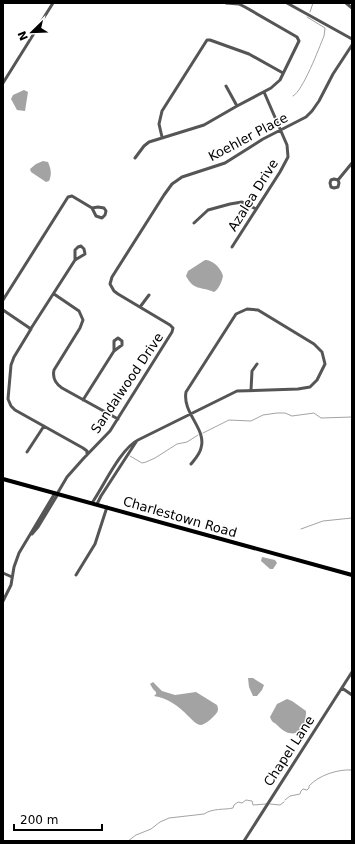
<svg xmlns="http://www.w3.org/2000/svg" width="355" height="844" viewBox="0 0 355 844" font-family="'DejaVu Sans',sans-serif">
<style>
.water{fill:#a3a3a3}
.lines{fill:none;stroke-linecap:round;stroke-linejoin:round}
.stream{stroke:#a3a3a3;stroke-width:1}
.minor{stroke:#555;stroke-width:3}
.major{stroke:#000;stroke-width:4}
.labels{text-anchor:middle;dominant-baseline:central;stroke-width:3;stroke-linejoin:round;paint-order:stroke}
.street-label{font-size:13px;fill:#000;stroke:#fff}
</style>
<rect width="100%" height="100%" fill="#fff"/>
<path class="water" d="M24 90 28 92 25 111 17 110 11 99 13 95Z
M43 161 48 162C51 169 52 174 49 181L46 182 31 172 30 169 36 164Z
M205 260C213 260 221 268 223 276 222 281 219 289 214 292 200 286 194 291 186 276L188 271Z
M262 557 275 560 277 563 273 569H270L261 561Z
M248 678H253L264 685 262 690 257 696H253L249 687Z
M153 682 162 691 175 695 196 692 217 705C219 710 218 712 214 716 211 719 206 724 201 725 196 725 192 719 188 716 179 706 167 698 154 696L156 694V692L153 689 150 684Z
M287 699 292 701 306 711C306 721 303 736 289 733 284 732 279 727 276 724 273 722 272 722 270 717L277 704Z"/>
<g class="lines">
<path class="stream" d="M310 12 313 3
M293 96C303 91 319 48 324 36L325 28 307 17
M203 433 229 420 251 421 263 415 277 413H285L292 416 314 413 321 418 352 417
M130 456 142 463 146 462 155 458 177 444 187 442 198 435
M301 529 323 521 352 518
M285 800 290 796 300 794 301 791 303 789 307 790 309 788V786C319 775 338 769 352 770
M270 804 280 805 284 802
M128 841 136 835 151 829 160 822 169 818 204 814C213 808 224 810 233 808L234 805 238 802 242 803 246 800 252 801 253 805 266 804"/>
<path class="minor" d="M287 3 352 39
M346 3 352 8
M3 83 53 3
M226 86 237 106
M162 137 159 124 162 111 207 40H210L249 54 283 73
M135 158 144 146 149 142 204 125 237 106 271 88 280 80 298 43 299 41 297 37 245 7 239 4 226 3
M338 180 334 179 331 180 330 183 331 187 334 188 338 187 339 183 338 180 352 163
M98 207 104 208 106 211 105 215 102 218 96 216 92 208Z
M194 223 208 210 230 204 242 202 256 209
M81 246 84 249 85 254 75 260V250L78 247Z
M232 247 280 172 288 157 287 145 264 92
M54 294 79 311 83 320 80 328 54 370C52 379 56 384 62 388L118 419
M3 300 68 197 72 196 92 208
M140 307 149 295
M3 310 31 329 14 357 11 365 8 399 11 406 15 410 83 448 87 451V455
M30 330 75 260
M118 338 122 341V345L114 351V341Z
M251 390 252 371 257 364
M83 400 114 351
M27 452 44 426
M82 460 110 431 172 332 173 328 170 325 118 294 114 291 110 284 112 277 164 195 172 184 182 177 225 163 263 139 306 117 312 111 319 101 333 74 352 45
M57 494 67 477 83 459
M92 503C103 487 121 448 138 440L237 391 298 389 310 387 317 380 325 364 322 352 314 344 258 310 247 309 236 314 186 392C182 413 207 429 201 448 200 454 195 459 191 464
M97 504 101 496 136 442
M32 534 38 527 58 494
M3 573 12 577
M76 575 95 544 107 507
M3 601 11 585 14 567 19 553 55 493
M342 688 352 695
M244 841 352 672"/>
<path class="major" d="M3 479 352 575"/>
</g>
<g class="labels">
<g class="street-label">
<text transform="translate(248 137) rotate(-28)">Koehler Place</text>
<text transform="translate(253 195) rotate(-58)">Azalea Drive</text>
<text transform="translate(127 383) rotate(-56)">Sandalwood Drive</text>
<text transform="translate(180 517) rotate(16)">Charlestown Road</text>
<text transform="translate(289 751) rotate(-57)">Chapel Lane</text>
</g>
</g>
<rect width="355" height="844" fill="none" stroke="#000000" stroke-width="8"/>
<g transform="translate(32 32) rotate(247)" stroke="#ffffff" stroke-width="3" paint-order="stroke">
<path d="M0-3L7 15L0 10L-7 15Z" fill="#000000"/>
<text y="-6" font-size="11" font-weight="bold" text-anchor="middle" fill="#000000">N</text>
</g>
<path d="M14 824v6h88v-6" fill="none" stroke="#000000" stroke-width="2"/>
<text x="20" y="824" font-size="12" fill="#000000" stroke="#ffffff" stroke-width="3" paint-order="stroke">200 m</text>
</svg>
